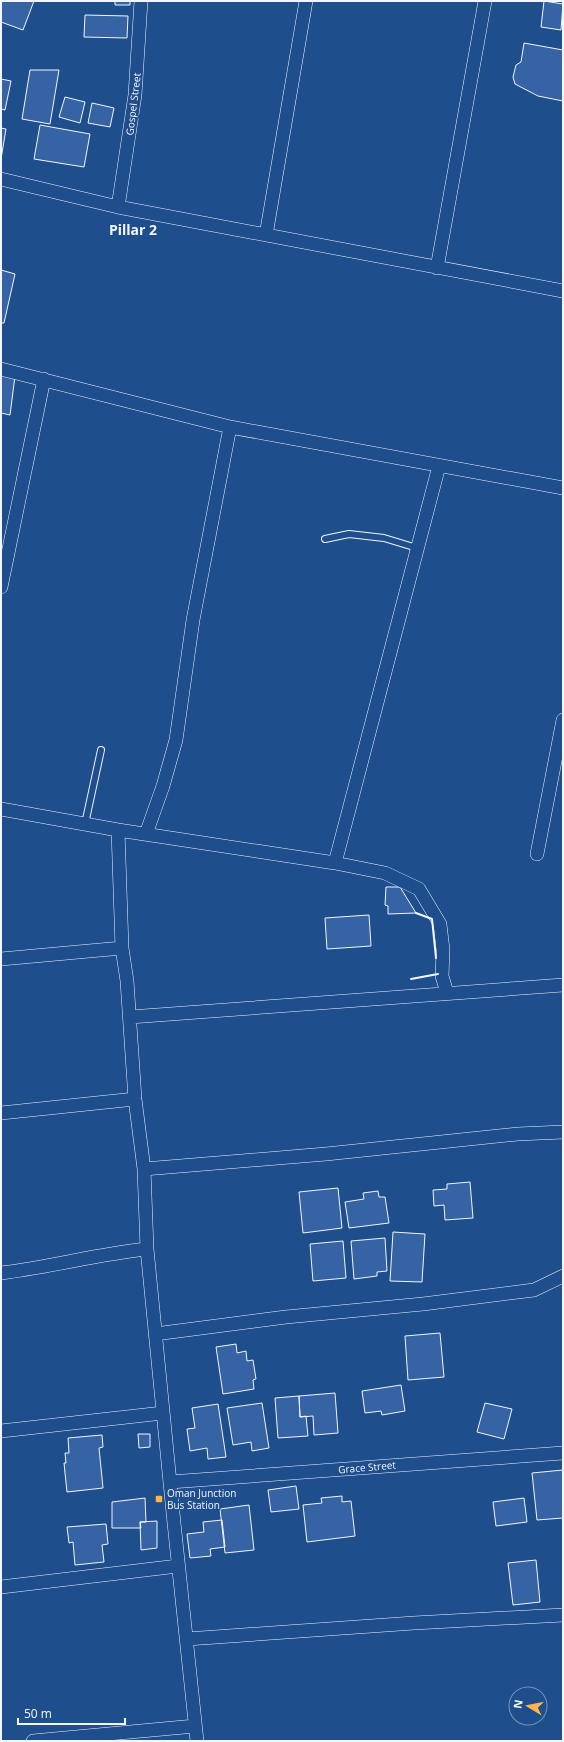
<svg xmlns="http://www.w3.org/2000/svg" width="564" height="1742" viewBox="0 0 564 1742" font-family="'Open Sans',sans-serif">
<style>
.building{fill:#3563a3;stroke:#f2f6ff}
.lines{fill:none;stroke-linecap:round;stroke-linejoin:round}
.service-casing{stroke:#f2f6ff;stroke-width:8}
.minor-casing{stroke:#f2f6ff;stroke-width:14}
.service{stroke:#1f4e8c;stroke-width:6}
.minor{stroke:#1f4e8c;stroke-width:13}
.wall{stroke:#f2f6ff;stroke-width:2}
.poi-dot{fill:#ffb74d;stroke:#1f4e8c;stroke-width:1.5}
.labels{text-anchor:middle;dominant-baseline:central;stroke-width:3;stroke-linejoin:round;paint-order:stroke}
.street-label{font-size:10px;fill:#f2f6ff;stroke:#1f4e8c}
.poi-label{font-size:10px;fill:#f2f6ff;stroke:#1f4e8c;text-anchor:start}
.district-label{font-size:14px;font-weight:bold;fill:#f2f6ff;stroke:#1f4e8c}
</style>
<rect width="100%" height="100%" fill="#1f4e8c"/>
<path class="building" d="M1 1H34L23 30 1 22Z
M115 1H130V5H115Z
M544 1 563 4 561 30 541 27Z
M85 15 128 16 127 38 84 37Z
M524 43 563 50V101L538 96 515 84 513 77 516 65 521 62Z
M30 70H59L50 124 22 119Z
M1 79 11 81 5 110 1 109Z
M65 97 85 102 80 123 59 117Z
M92 103 114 108 110 127 88 123Z
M40 125 90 134 84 167 34 159Z
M1 128 6 129 1 159Z
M1 270 15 274 4 323H1Z
M1 374 15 376 10 415 1 413Z
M386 887H400L416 913 388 914V906L385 905Z
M369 915 371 946 327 949 325 918Z
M470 1182 473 1218 445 1220 444 1205 434 1206 433 1190 447 1189V1184Z
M338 1188 342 1228 303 1233 299 1192Z
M378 1191 379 1197H385L389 1223 349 1228 345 1202 364 1199 363 1193Z
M393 1232 425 1234 422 1282 390 1281Z
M385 1238 387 1271 377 1272V1276L354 1279 351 1241Z
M343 1241 346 1278 313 1281 310 1244Z
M440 1333 444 1377 408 1380 405 1336Z
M236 1344 237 1353 246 1351 247 1361 253 1360 256 1379 253 1380 254 1389 223 1394 216 1347Z
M401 1385 405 1411 382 1415 381 1411 365 1413 362 1391Z
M335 1393 338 1433 314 1435 313 1416 300 1417 299 1396Z
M299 1396 300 1417 306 1416 308 1436 278 1438 275 1398Z
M262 1403 269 1448 252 1451 251 1442 233 1445 227 1408Z
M485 1403 512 1409 504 1439 477 1432Z
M218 1404 226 1457 208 1459 207 1448 190 1451 187 1429 195 1428 192 1408Z
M138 1434H150V1447L139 1448Z
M102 1435 103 1447 99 1448 103 1488 67 1492 64 1463H66L65 1453H69L68 1438Z
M563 1470V1518L537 1520 532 1473Z
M296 1486 299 1509 271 1512 268 1490Z
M342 1496V1502L351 1501 355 1536 307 1542 303 1505 322 1503 321 1498Z
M145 1498 146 1522H140L141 1528H112V1502Z
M524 1498 527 1522 496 1526 493 1502Z
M249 1505 254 1550 225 1553 220 1509Z
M222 1520 225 1547 210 1549 211 1556 190 1558 187 1534 204 1532 203 1522Z
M157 1521V1548L141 1550 140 1522Z
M106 1524 108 1544 102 1545 104 1562 75 1565 73 1542 69 1543 67 1527Z
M536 1560 540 1602 513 1605 508 1563Z"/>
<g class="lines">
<g class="service-casing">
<path id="service" d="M325 539 349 534 384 538 417 548
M85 824 101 750"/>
</g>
<g class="minor-casing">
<path id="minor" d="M1 179 118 207 563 291
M118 207 135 95 141 1
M266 235 306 1
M437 268 485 1
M1 369 230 427 563 488
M1 587 44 379
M1 809 118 830 335 863 385 873 419 889 440 924 443 950 442 976 447 993
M118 830 122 948 127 981 135 1099 144 1169 147 1249 174 1523 197 1741
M146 834 163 786 176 740 193 620 230 427
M537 854 563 720
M335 863 439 466
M1 959 122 948
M130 1017 563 985
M1 1113 135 1099
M144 1169 326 1154 518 1134 563 1132
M1 1273C50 1267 98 1254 147 1249
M155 1334 286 1317 423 1304 534 1290 563 1276
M1 1431 163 1413
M170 1482 563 1453
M1 1587 178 1566
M187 1639 414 1623 563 1615
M33 1741 195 1726"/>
</g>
<use href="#service" class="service"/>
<use href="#minor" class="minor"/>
<path class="wall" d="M416 913 432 919 436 958
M411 979 438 974"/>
</g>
<rect class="poi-dot" x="155" y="1495" width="8" height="8" rx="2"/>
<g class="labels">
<g class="street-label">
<text transform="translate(133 104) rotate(-83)">Gospel Street</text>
<text transform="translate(367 1467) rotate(-5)">Grace Street</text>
</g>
<g class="poi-label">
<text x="167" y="1493">Oman Junction<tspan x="167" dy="12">Bus Station</tspan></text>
</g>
<g class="district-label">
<text x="133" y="229">Pillar 2</text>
</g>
</g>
<rect width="564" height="1742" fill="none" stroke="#f2f6ff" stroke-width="4"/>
<g transform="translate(528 1706) rotate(280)"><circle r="19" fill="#1f4e8c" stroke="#7391ba"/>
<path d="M0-3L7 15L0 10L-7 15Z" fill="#ffb74d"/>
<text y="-6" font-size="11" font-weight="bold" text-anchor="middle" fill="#f2f6ff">N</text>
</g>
<path d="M18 1718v6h107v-6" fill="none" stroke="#f2f6ff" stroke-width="2"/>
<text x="24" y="1718" font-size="12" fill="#f2f6ff" stroke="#1f4e8c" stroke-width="3" paint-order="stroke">50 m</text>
</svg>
